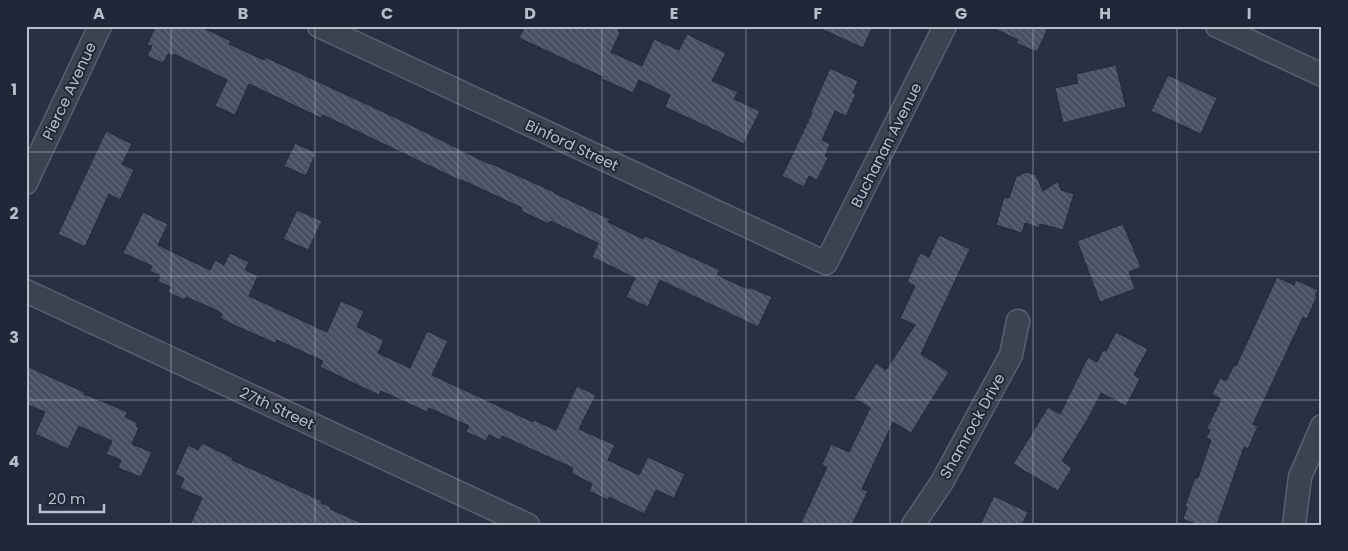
<svg xmlns="http://www.w3.org/2000/svg" width="1348" height="551" viewBox="0 0 1348 551" font-family="Poppins,sans-serif">
<style>
.building{fill:url(#building-back-hatch);stroke:#24293a}
.lines{fill:none;stroke-linecap:round;stroke-linejoin:round}
.minor-casing{stroke:#5b6070;stroke-width:25}
.minor{stroke:#3d4252;stroke-width:22}
.grid{fill:none;stroke:#babecc;stroke-width:1;stroke-opacity:0.55}
.labels{text-anchor:middle;dominant-baseline:central;stroke-width:4;stroke-linejoin:round;paint-order:stroke}
.street-label{font-size:15px;fill:#babecc;stroke:#212738}
.neatline{fill:none;stroke:#babecc;stroke-width:2}
.grid-label{font-size:16px;text-anchor:middle;font-weight:bold;fill:#babecc}
</style>
<defs>
<pattern id="building-back-hatch" width="6" height="6" patternUnits="userSpaceOnUse" patternTransform="scale(1.25)"><rect width="6" height="6" fill="#484f64"/><path d="M-1 5l2 2M0 0l6 6M5-1l2 2" fill="none" stroke="#606779"/></pattern>
</defs>
<rect width="100%" height="100%" fill="#293043"/>
<path class="building" d="M156 26H199L231 41 229 44 264 60 265 57 405 122 489 164 490 163 554 192V193L610 219 608 222 643 239 645 236 720 270 717 275 748 289 749 287 772 297 758 327 660 280 648 307 626 297 635 278 592 257 598 243 550 221 549 224 521 211 522 208 462 180 461 181 323 115 321 118 249 84 235 115 215 106 227 80 174 54 173 56 168 54 163 63 147 56 152 46 147 45Z
M525 26H621L618 31 620 33 611 52 642 66 654 39 679 50 687 34 726 53 712 81 738 92 734 99 760 111 744 144 665 107 670 95 639 80 633 93 602 79 603 77 519 38Z
M815 26H873L863 48Z
M989 26H1049L1037 52 1016 43 1018 40Z
M1116 65 1126 107 1063 123 1055 88 1078 83 1076 74Z
M830 68 858 81 853 93 856 94 846 116 835 111 822 140 830 144 825 156 828 158 817 180 809 176 804 187 782 176 812 113 811 112Z
M1168 75 1217 98 1201 134 1151 111Z
M106 131 132 144 122 164 134 170 120 200 109 194 85 247 58 234Z
M295 143 316 153 306 176 284 166Z
M1026 172 1036 175 1043 191 1058 181 1061 190 1074 194 1063 230 1040 224 1039 228 1025 223 1022 233 996 225 1004 197 1009 198 1016 177Z
M297 210 322 221 308 250 283 239Z
M143 212 168 224 158 245 210 270 215 260 224 265 230 253 249 262 245 270 258 276 249 296 327 332 341 301 364 311 357 327 384 340 378 353 410 368 427 331 448 341 432 375 533 422 534 420 556 430 577 386 596 395 579 429 615 445 608 460 639 475 648 457 685 474 674 498 656 490 644 514 609 497 608 500 589 491 592 484 571 473 573 468 502 436 500 440 489 435 486 441 466 432 469 426 429 408 427 412 381 391 379 395 320 367 323 361 277 340 275 343 236 326 220 318 222 314 218 311 186 297 184 300 168 292 170 287 158 281 160 276 150 271 152 266 123 253Z
M1123 224 1141 267 1129 272 1135 289 1100 302 1077 241Z
M939 235 970 249 921 354 949 372 911 433 893 422 862 489 868 491 852 525H800L827 467 822 465 831 444 849 452 870 408 854 398 876 363 886 370 915 325 900 318 915 286 907 282 920 253 929 257Z
M1277 277 1294 285 1296 280 1318 290 1315 296H1317L1307 319 1303 317 1253 424 1258 426 1248 449 1244 447 1217 525H1198L1183 519 1187 507 1185 506 1195 478H1198L1211 440 1206 438 1210 430 1207 428 1221 399 1212 394 1220 378 1226 381 1234 365 1236 366Z
M1116 332 1148 349 1134 375 1140 379 1126 406 1101 393 1089 417 1062 461 1072 468 1058 491 1013 464 1048 407 1060 414 1088 357 1097 362 1103 350 1106 351Z
M26 366 84 392V394L128 412 125 417 138 423 136 426 139 427 132 444 152 452 141 477 118 468 121 460 106 454 112 441 79 426 68 449 35 434 45 412 26 404Z
M202 443 233 458 232 460 322 501 321 503 331 507 330 509 366 525H190L202 498 180 488 184 479 175 474 188 445 198 450Z
M994 496 1028 512 1022 525H980Z"/>
<g class="lines">
<g class="minor-casing">
<path id="minor" d="M319 26 826 263 945 26
M1217 26 1322 75
M26 183 100 26
M26 291 528 525
M913 525 942 482 1011 355 1018 321
M1294 525 1300 477 1322 426"/>
</g>
<use href="#minor" class="minor"/>
</g>
<path class="grid" d="M171 26V525M315 26V525M458 26V525M602 26V525M746 26V525M890 26V525M1033 26V525M1177 26V525M26 152H1322M26 276H1322M26 400H1322"/>
<g class="labels">
<g class="street-label">
<text transform="translate(69 91) rotate(-65)">Pierce Avenue</text>
<text transform="translate(572 145) rotate(25)">Binford Street</text>
<text transform="translate(886 145) rotate(-63)">Buchanan Avenue</text>
<text transform="translate(277 408) rotate(25)">27th Street</text>
<text transform="translate(972 426) rotate(-61)">Shamrock Drive</text>
</g>
</g>
<rect width="1348" height="551" fill="none" stroke="#212738" stroke-width="55"/>
<path d="M40 504v8h64v-8" fill="none" stroke="#babecc" stroke-width="2.5"/>
<text x="48" y="504" font-size="15" fill="#babecc" stroke="#212738" stroke-width="4" paint-order="stroke">20 m</text>
<rect x="28" y="28" width="1292" height="496" class="neatline"/>
<g class="grid-label">
<text x="99" y="19">A</text>
<text x="243" y="19">B</text>
<text x="387" y="19">C</text>
<text x="530" y="19">D</text>
<text x="674" y="19">E</text>
<text x="818" y="19">F</text>
<text x="961" y="19">G</text>
<text x="1105" y="19">H</text>
<text x="1249" y="19">I</text>
<text x="14" y="95">1</text>
<text x="14" y="219">2</text>
<text x="14" y="343">3</text>
<text x="14" y="467">4</text>
</g>
</svg>
